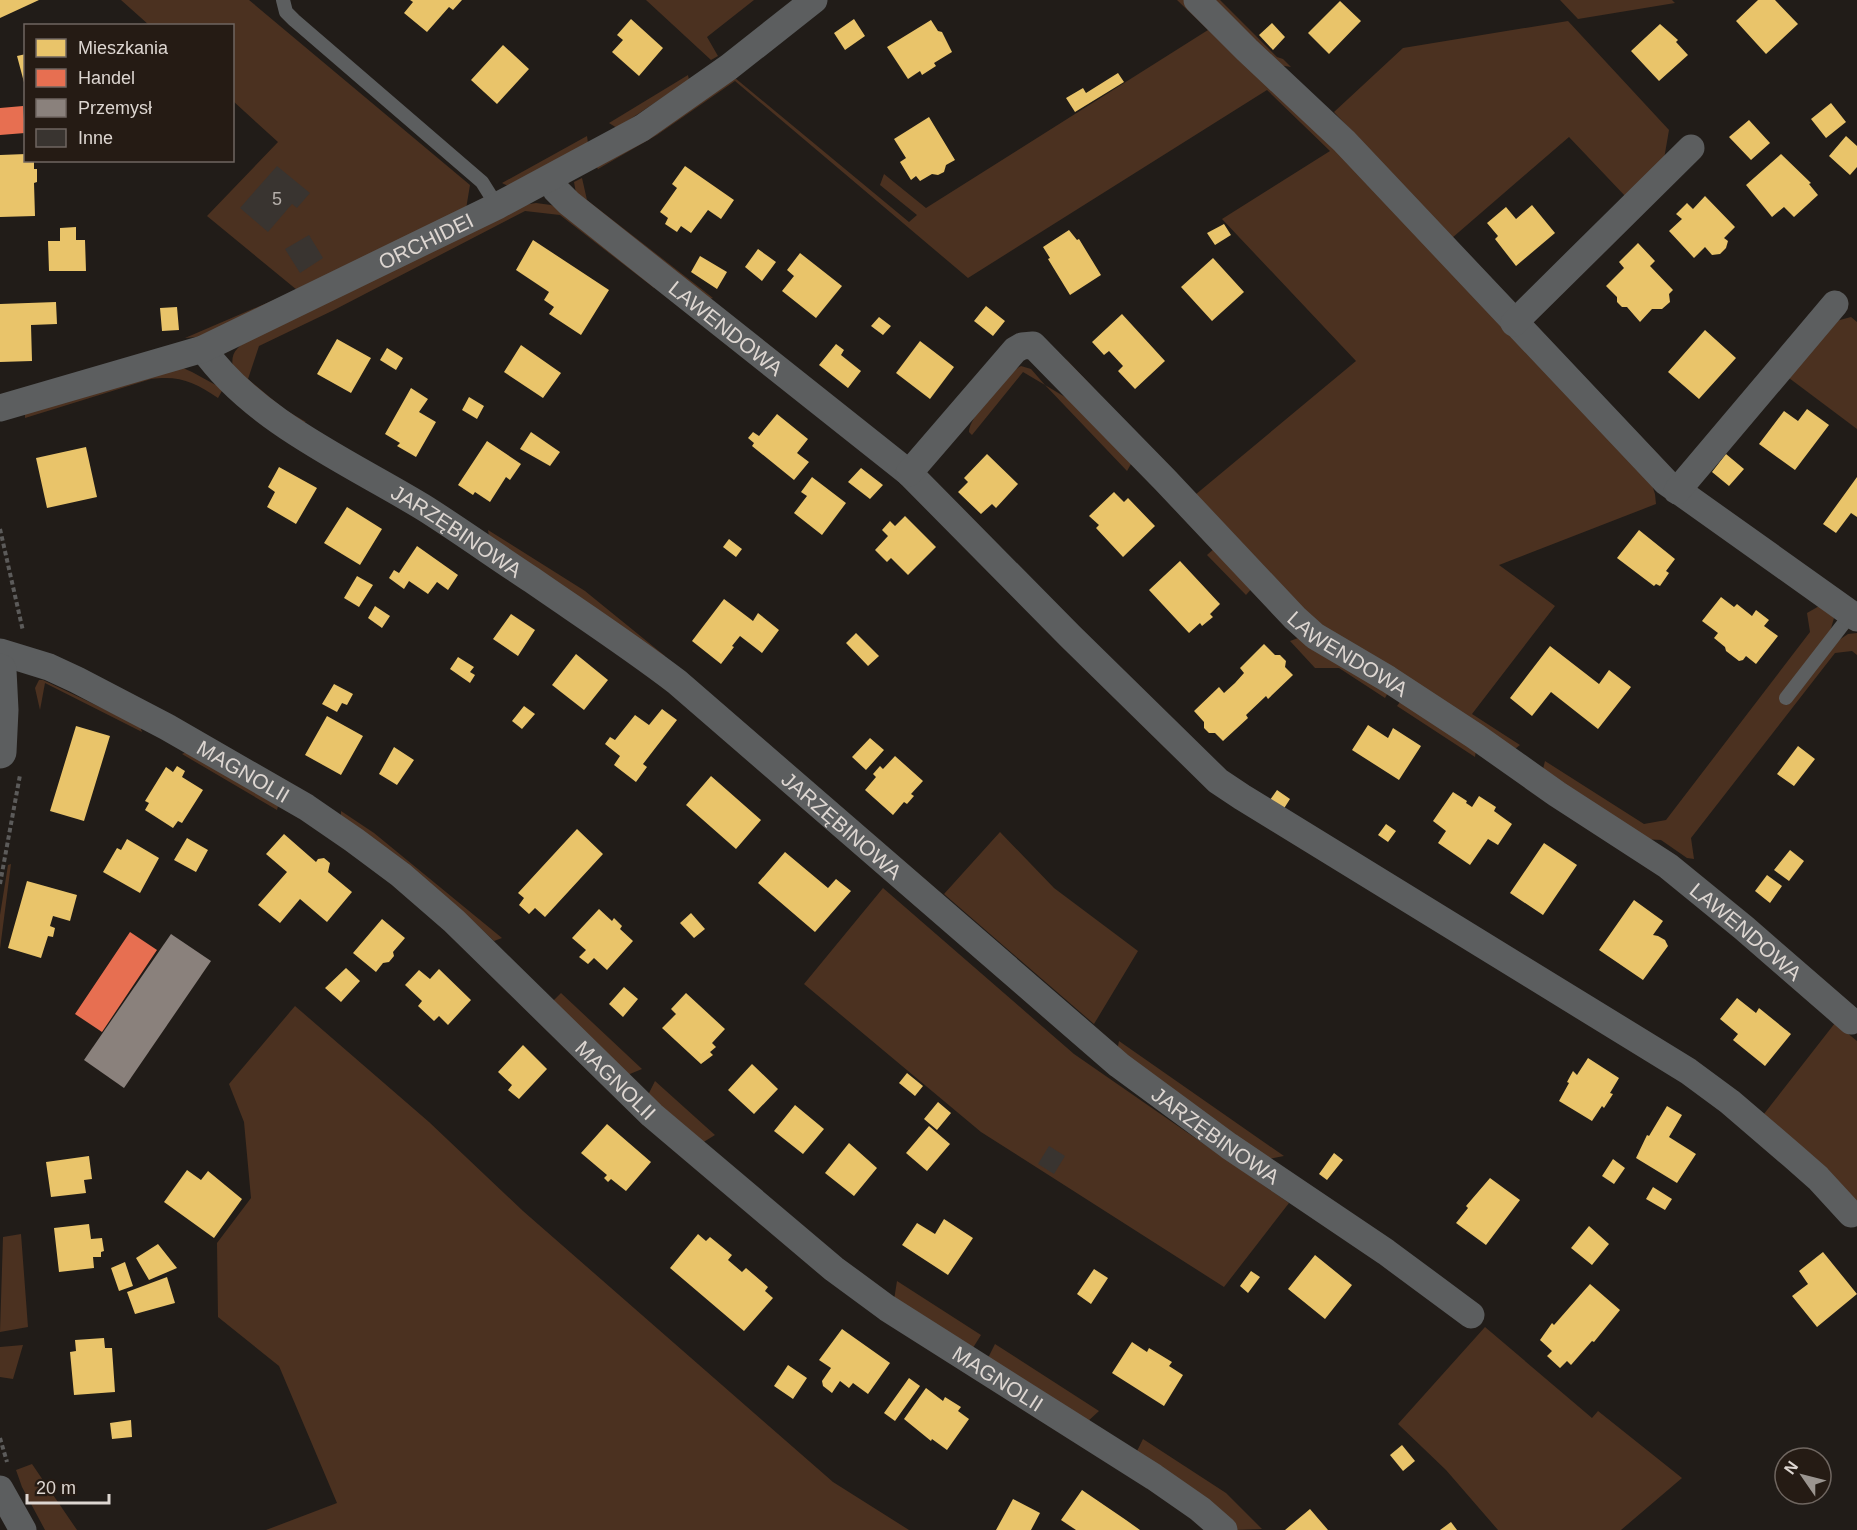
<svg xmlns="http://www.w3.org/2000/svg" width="1857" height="1530" viewBox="0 0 1857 1530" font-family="Helvetica,sans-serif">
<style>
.green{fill:#4b3120}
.homes{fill:#e9c46a}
.shops{fill:#e76f51}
.industry{fill:#8a817c}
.building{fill:#393430}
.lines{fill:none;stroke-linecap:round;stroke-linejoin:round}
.path{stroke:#5c5b5a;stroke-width:4;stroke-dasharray:4.5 3;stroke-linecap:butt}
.service{stroke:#5c5e5f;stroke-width:14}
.minor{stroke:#5c5e5f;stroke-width:27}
.tertiary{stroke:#5c5e5f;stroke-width:33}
.labels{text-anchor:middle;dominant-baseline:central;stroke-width:6;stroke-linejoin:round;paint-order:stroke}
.number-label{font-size:18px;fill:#b4aea9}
.street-label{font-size:21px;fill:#ddd6d1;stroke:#251b14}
</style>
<rect width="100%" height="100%" fill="#211c18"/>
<path class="green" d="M121 0H249L470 185 466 209 208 336 185 338 297 290 207 216 278 142 233 101 232 26 149 25Z
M646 0H754L707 37 718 56 711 60Z
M1177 0H1185L1338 146 1650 479 1655 494 1656 504 1499 565 1555 606 1472 714 1520 745 1515 749 1324 632 1071 370 1066 359 1195 495 1356 361 1222 219 1330 151 1267 90 968 278 735 81 657 135 598 169 595 164 735 78 909 222 917 215 880 185 884 174 926 208 1208 30Z
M1211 0H1220L1277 57 1283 59 1291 67 1279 65Z
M1560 0H1672L1675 3 1578 19Z
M1568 21 1669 130 1664 159 1626 197 1569 137 1452 238 1334 112 1403 48Z
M688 75 689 80 617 128 609 123Z
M587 136 588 143 508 186 502 183Z
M582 178 587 200 713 298 709 299 576 193 574 182Z
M536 203 551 205 562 210 654 281V288L560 215 525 211 334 310 259 346 248 379 284 409 306 422 300 423 233 368C230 353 237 347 250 339L517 206Z
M1851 317 1857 322V429L1785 375 1825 324Z
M1021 366 1031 369 1045 385 1080 406 1128 458 1131 464 1127 471 1045 385 1023 372 972 435 969 432C969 417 1007 373 1021 366Z
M183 368 192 372 223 389 218 398C195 382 179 375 151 379L25 418V410Z
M488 530 585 591 665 656 661 661 489 536Z
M1216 547 1253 587 1246 595 1207 555Z
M1821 605 1834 618 1830 632 1780 698 1787 705 1836 642 1848 634 1857 633V655L1852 651 1835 653 1691 838 1694 859 1687 858 1661 840 1643 839 1543 769 1545 761 1644 824 1666 820 1810 632 1807 613Z
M1301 637 1389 691 1385 698 1339 668H1315L1290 641Z
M39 680H43L140 726 142 732 45 683 40 710 35 688Z
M1403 698 1476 750 1475 757 1397 706Z
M186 752 278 806 277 810 182 754Z
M341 811 374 833 502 938 494 941 474 922 341 819Z
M1000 832 1054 888 1138 951 1094 1024 944 894Z
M11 864 0 949V915L8 865Z
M883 888 1074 1054 1289 1203 1224 1287 981 1132 804 984Z
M561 993 642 1069 625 1076 550 1004Z
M295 1006 429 1122 523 1211 833 1482 909 1530H266L337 1503 279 1366 218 1317 217 1243 251 1198 244 1122 229 1084Z
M1835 1023 1857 1041V1210L1760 1119Z
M1119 1041 1284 1156 1269 1159 1117 1051Z
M655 1081 715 1135 702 1143 648 1095Z
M21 1234 28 1327 0 1332 3 1237Z
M897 1281 981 1335 971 1351 894 1300Z
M1485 1327 1592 1418 1598 1411 1682 1478 1621 1530H1498L1446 1470 1398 1424Z
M995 1344 1099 1411 1086 1423 987 1360Z
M23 1345 13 1379 0 1377V1347Z
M1143 1439 1226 1493 1262 1529 1234 1530 1136 1453Z
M32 1464 77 1530H45L22 1487 16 1470Z"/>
<path class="homes" d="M0 0H39L0 18Z
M410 0H462L453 10 449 7 427 32 404 13 413 2Z
M1758 0H1775L1798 24 1766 54 1736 21Z
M1340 1 1361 21 1329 54 1308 33Z
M631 19 663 48 639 76 612 52 623 40 617 35Z
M854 19 865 36 845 50 834 33Z
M931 20 938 31 942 32 952 52 934 63 936 66 922 75 920 71 908 79 887 47Z
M1272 23 1285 37 1273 50 1259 35Z
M1660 24 1678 40 1676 42 1688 55 1659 81 1631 51Z
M503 45 529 69 497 104 471 80Z
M26 54V85L25 86 17 56Z
M1118 73 1124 82 1075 112 1066 98 1083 88 1086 93Z
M1831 103 1846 122 1826 138 1811 119Z
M929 117 955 160 946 165 944 172 938 175 932 174 920 181 916 176 911 180 900 162 906 158 894 139Z
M1749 120 1770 143 1751 160 1729 137Z
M1846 136 1857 146V167L1850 175 1829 156Z
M26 154V160H34V169H37V182L34 183 35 216 0 217V155Z
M1781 154 1811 183 1809 184 1818 195 1794 217 1784 207 1772 217 1746 185Z
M685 166 734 200 721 219 708 210 691 233 681 226 677 232 665 224 668 218 660 212 677 188 672 184Z
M1705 196 1735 227 1724 238 1728 241 1726 248 1720 254 1712 255 1705 247 1694 258 1669 231 1682 219 1676 214 1687 203 1693 209Z
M1532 205 1555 233 1516 266 1495 239 1498 236 1487 223 1506 207 1516 219Z
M1224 224 1231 235 1215 245 1207 233Z
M76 227V240H85L86 271H49L48 241H60V228Z
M1069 230 1077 240 1079 239 1101 275 1070 295 1048 259 1050 258 1043 247Z
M533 240 609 290 581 335 549 314 554 307 544 300 549 292 516 270Z
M1638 243 1655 261 1650 266 1673 290 1669 294 1670 302 1662 309H1652L1640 322 1627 307H1622L1617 302V297L1606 286 1624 268 1619 262Z
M758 249 776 262 762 281 745 267Z
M800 253 842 286 816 318 782 291 794 276 787 270Z
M700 256 727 272 717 289 691 272Z
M1213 258 1244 292 1212 321 1181 287Z
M56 302 57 324 31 325 32 361 0 362V304Z
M986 306 1005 321 993 336 974 321Z
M177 307 179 330 162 331 160 308Z
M1122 314 1165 361 1135 389 1118 371 1123 366 1109 351 1104 355 1092 342Z
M879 317 891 326 883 335 871 326Z
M1705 330 1736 358 1699 399 1668 372Z
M337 339 371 358 351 393 317 374Z
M920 341 954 367 930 399 896 373Z
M836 344 844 350 841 355 861 371 848 388 819 365Z
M521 345 561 373 543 398 504 372Z
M387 348 403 358 396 370 380 360Z
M411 388 428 399 419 412 436 422 416 457 397 446 400 443 385 434Z
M469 397 484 406 477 419 462 410Z
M1807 409 1829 425 1795 470 1759 444 1784 411 1798 421Z
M777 414 808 439 797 453 809 462 794 480 752 446 754 443 748 438 753 432 759 436Z
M531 432 560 452 550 466 520 449Z
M487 441 521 464 510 480 506 477 490 502 475 492 473 495 458 485Z
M86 447 97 497 47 508 36 458Z
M987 454 1018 484 996 508 992 504 981 514 958 492 968 482 964 478Z
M1726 454 1744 469 1729 486 1712 472Z
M279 467 317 488 296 524 267 507 275 492 268 487Z
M861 468 883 485 870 499 848 482Z
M812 477 846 503 822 535 794 513 807 496 801 492Z
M1857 477V517L1851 513 1836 533 1823 524Z
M1114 492 1124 502 1128 498 1155 526 1123 557 1096 528 1099 525 1089 516Z
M347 507 382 529 360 565 324 543Z
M905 516 936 547 908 575 891 558 887 562 875 550 888 536 882 530 890 521 895 526Z
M1639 530 1675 559 1666 571 1669 573 1660 586 1656 584 1654 586 1617 558Z
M729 539 742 549 736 557 723 547Z
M417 546 458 575 448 590 437 582 428 594 409 581 404 589 389 578 394 570 399 573Z
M1180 561 1220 604 1210 614 1213 617 1202 626 1200 623 1189 633 1149 590Z
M357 576 373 585 359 607 344 598Z
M1721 597 1734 607 1737 604 1752 616 1756 610 1769 620 1764 626 1778 636 1756 664 1746 656 1743 660 1739 661 1726 651 1725 647 1714 638 1718 633 1702 621Z
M724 599 753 621 758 613 779 630 762 653 740 636 732 646 734 647 721 664 692 641Z
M375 606 390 616 382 628 368 618Z
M511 614 535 630 518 656 493 639Z
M856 633 879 656 868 666 846 643Z
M1264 644 1275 655H1280L1286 661 1285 667 1293 675 1268 699 1266 696 1246 715 1248 718 1223 741 1215 733H1209L1204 728V722L1194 711 1219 687 1224 693 1235 683 1244 673 1240 668Z
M1550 646 1599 684 1609 670 1631 687 1598 729 1551 692 1532 716 1510 698Z
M576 654 608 680 584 710 552 685Z
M458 657 474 667 470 672 475 675 470 683 450 669Z
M334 684 353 694 347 705 342 703 337 712 322 704Z
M524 706 535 714 522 729 512 721Z
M662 709 677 720 643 764 647 767 636 782 614 765 620 756 605 744 610 737 615 740 635 715 649 725Z
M327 716 363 736 341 775 305 755Z
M1368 725 1388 738 1393 728 1421 746 1399 780 1352 750Z
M76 726 110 736 84 821 50 811Z
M870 738 884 750 866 770 852 757Z
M1798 746 1815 759 1794 786 1777 774Z
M394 747 414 760 397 785 379 774Z
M895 756 923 781 911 794 914 796 907 804 904 802 893 815 865 790 876 777 873 774 880 766 883 769Z
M177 766 185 771 182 777 203 790 182 823 178 821 173 828 145 810 149 803 145 801 166 767 173 772Z
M711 776 761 820 736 849 686 805Z
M1277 790 1290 799 1283 810 1270 800Z
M1453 792 1467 801 1466 803 1472 807 1479 796 1496 807 1494 811 1512 824 1498 845 1488 839 1470 865 1438 843 1446 831 1433 821Z
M1386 824 1396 831 1388 842 1378 835Z
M577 829 603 854 545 917 535 908 529 914 519 905 524 898 518 893Z
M284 834 316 862 318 859 324 858 330 863 328 872 352 892 327 922 300 899 280 923 258 905 287 872 266 854Z
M187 838 208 850 196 872 174 860Z
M127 839 159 858 140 893 103 872 117 848 121 850Z
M1544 843 1577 865 1543 915 1510 893Z
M1790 850 1804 861 1789 881 1774 870Z
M785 852 828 888 836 879 851 891 815 932 758 883Z
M1767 875 1782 886 1770 903 1755 891Z
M27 881 77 895 70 921 53 916 50 926 55 928 53 937 48 936 41 958 8 948Z
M1634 900 1663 921 1653 935 1658 936 1665 940 1668 946 1643 980 1599 950Z
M599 909 612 921 614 918 622 926 620 929 633 941 607 970 594 958 588 964 579 957 586 950 572 938Z
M691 913 705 929 694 938 680 923Z
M382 919 405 938 393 952 394 956 389 962 383 963 376 972 353 953Z
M346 968 360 981 341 1002 325 988Z
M439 969 471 1000 448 1025 439 1016 434 1021 418 1006 422 1001 405 985 419 970 430 979Z
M624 987 638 999 623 1017 609 1004Z
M686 993 725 1029 712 1043 716 1047 710 1052 713 1055 701 1064 662 1028 676 1014 671 1009Z
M1737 998 1756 1013 1759 1008 1791 1034 1765 1066 1733 1040 1738 1034 1720 1019Z
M523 1045 547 1069 519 1099 508 1090 512 1085 498 1072Z
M1588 1058 1619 1078 1610 1093 1613 1094 1604 1108 1602 1106 1592 1121 1559 1101 1569 1083 1567 1082 1573 1071 1577 1075Z
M752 1064 778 1089 754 1114 728 1090Z
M907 1073 923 1086 915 1096 899 1083Z
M938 1102 951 1113 937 1130 924 1119Z
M795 1105 824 1129 803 1154 774 1131Z
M1667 1106 1682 1115 1669 1137 1696 1154 1677 1183 1636 1158 1647 1135 1649 1136Z
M607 1124 651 1162 626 1191 611 1179 608 1182 604 1178 607 1175 581 1153Z
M929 1126 950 1144 927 1171 906 1153Z
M849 1143 877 1168 854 1196 825 1173Z
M1334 1153 1343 1160 1327 1180 1319 1174Z
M89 1156 92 1179 84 1180 86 1193 51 1197 46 1162Z
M1613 1159 1625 1168 1614 1184 1602 1176Z
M187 1170 201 1180 208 1171 242 1199 214 1238 164 1202Z
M1490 1178 1520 1200 1486 1245 1456 1223 1468 1208 1466 1206Z
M1653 1187 1672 1199 1665 1210 1646 1199Z
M944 1219 973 1238 948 1275 902 1245 917 1223 935 1234Z
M89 1224 91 1239 102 1238 104 1251 101 1252V1257H93L94 1268 59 1272 54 1228Z
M1589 1226 1609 1244 1592 1265 1571 1248Z
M698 1234 706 1241 710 1237 732 1255 728 1260 742 1272 746 1268 768 1287 765 1291 773 1298 744 1331 670 1268Z
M158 1244 177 1268 149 1280 136 1258Z
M1823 1252 1857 1294 1817 1327 1792 1296 1808 1284 1799 1271Z
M1315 1255 1352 1285 1325 1319 1288 1289Z
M125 1262 133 1286 119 1291 111 1268Z
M1094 1269 1108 1278 1091 1304 1077 1294Z
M1251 1271 1260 1277 1248 1293 1240 1286Z
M167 1277 175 1303 135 1314 127 1292Z
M1590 1284 1620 1310 1594 1342 1592 1341 1571 1365 1567 1361 1560 1368 1547 1356 1552 1351 1540 1340 1552 1323 1554 1325Z
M842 1329 890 1363 868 1394 853 1383 849 1388 840 1381 832 1393 823 1386 822 1381 831 1368 819 1360Z
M104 1338 105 1348H112L115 1392 74 1395 70 1352 76 1351 75 1340Z
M1132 1342 1147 1352 1149 1348 1172 1362 1169 1366 1183 1375 1164 1406 1112 1373Z
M788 1365 807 1378 793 1399 774 1386Z
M909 1378 920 1386 895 1421 884 1413Z
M926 1388 943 1401 945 1397 961 1407 958 1411 969 1419 947 1450 932 1439 931 1441 904 1419Z
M131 1420 132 1437 112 1439 110 1423Z
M1402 1445 1415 1461 1403 1471 1390 1455Z
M1082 1490 1126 1520 1140 1530H1076L1061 1520Z
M1013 1499 1040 1513 1031 1530H996Z
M1310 1509 1328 1530H1285Z
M1451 1522 1457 1530H1440Z"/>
<path class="shops" d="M23 106 25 133 0 135V108Z
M130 932 157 950 102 1032 75 1014Z"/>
<path class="industry" d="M171 934 211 961 124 1088 84 1060Z"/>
<path class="building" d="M277 166 310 193 297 208 292 204 268 232 240 208Z
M309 235 323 258 300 273 285 249Z
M1049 1146 1065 1156 1054 1174 1038 1164Z"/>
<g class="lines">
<path class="path" d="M0 529 23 631
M0 884 20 775
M0 1438 7 1462"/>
<path class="service" d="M283 0 286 12 294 20 482 182 497 206
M1786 698 1851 614"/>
<g class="minor">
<path d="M1197 0 1247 50 1344 141 1666 482 1857 618"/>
<path id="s1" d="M551 178 556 190 569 203 909 473 1070 636 1218 781 1242 797 1688 1071 1730 1102 1793 1156 1818 1178 1851 1214"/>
<path d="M1514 323 1691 148"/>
<path id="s2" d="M203 349C255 422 351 463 426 509 462 532 497 557 532 580 581 614 630 646 677 682L1119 1065 1229 1146 1386 1252 1471 1315"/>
<path id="s3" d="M0 408 203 349 497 206 642 128 729 67 814 0"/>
<path id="s4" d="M909 473 1015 350 1022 346 1033 345 1165 480 1295 618 1315 636 1388 679 1475 736 1557 794 1668 866 1744 928 1851 1021"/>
<path d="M1677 491 1835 304"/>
<path id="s5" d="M0 652 49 667 77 680 167 727 306 807 354 840 401 875 454 921 652 1115 834 1269 887 1308 1154 1477 1200 1509 1224 1530"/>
<path d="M0 1489 23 1530"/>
</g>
<path class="tertiary" d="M0 670 2 710 0 752"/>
</g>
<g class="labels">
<g class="number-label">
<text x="277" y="199">5</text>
</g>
<g class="street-label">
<text stroke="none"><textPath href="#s3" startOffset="459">ORCHIDEI</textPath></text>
<text stroke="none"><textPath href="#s1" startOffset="232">LAWENDOWA</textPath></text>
<text stroke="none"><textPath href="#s2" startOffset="314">JARZĘBINOWA</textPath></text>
<text stroke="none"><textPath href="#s4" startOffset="624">LAWENDOWA</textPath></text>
<text stroke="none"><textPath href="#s5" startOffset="272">MAGNOLII</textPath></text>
<text stroke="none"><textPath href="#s2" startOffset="800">JARZĘBINOWA</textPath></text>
<text stroke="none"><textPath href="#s4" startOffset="1110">LAWENDOWA</textPath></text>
<text stroke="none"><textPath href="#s5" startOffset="758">MAGNOLII</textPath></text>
<text stroke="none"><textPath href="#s2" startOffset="1286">JARZĘBINOWA</textPath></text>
<text stroke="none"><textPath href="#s5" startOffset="1244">MAGNOLII</textPath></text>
</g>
</g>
<rect x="24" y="24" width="210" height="138" fill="#251b14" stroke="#6f6660" stroke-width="1.5"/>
<rect x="36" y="39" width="30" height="18" fill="#e9c46a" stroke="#6f6660" stroke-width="1.5"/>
<text x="78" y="54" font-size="18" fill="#ddd6d1">Mieszkania</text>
<rect x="36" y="69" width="30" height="18" fill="#e76f51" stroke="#6f6660" stroke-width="1.5"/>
<text x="78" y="84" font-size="18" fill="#ddd6d1">Handel</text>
<rect x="36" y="99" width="30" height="18" fill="#8a817c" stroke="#6f6660" stroke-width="1.5"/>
<text x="78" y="114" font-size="18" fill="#ddd6d1">Przemysł</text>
<rect x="36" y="129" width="30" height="18" fill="#393430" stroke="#6f6660" stroke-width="1.5"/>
<text x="78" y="144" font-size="18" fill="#ddd6d1">Inne</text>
<g transform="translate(1803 1476) rotate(305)"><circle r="28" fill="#251b14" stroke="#6f6660" stroke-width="1.5"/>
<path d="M0-4.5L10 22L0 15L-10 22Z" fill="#9b9590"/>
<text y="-9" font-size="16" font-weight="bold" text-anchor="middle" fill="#ddd6d1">N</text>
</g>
<path d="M27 1494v9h82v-9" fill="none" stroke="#ddd6d1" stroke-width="3"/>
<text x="36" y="1494" font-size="18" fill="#ddd6d1" stroke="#251b14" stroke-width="4.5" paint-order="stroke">20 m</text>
</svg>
